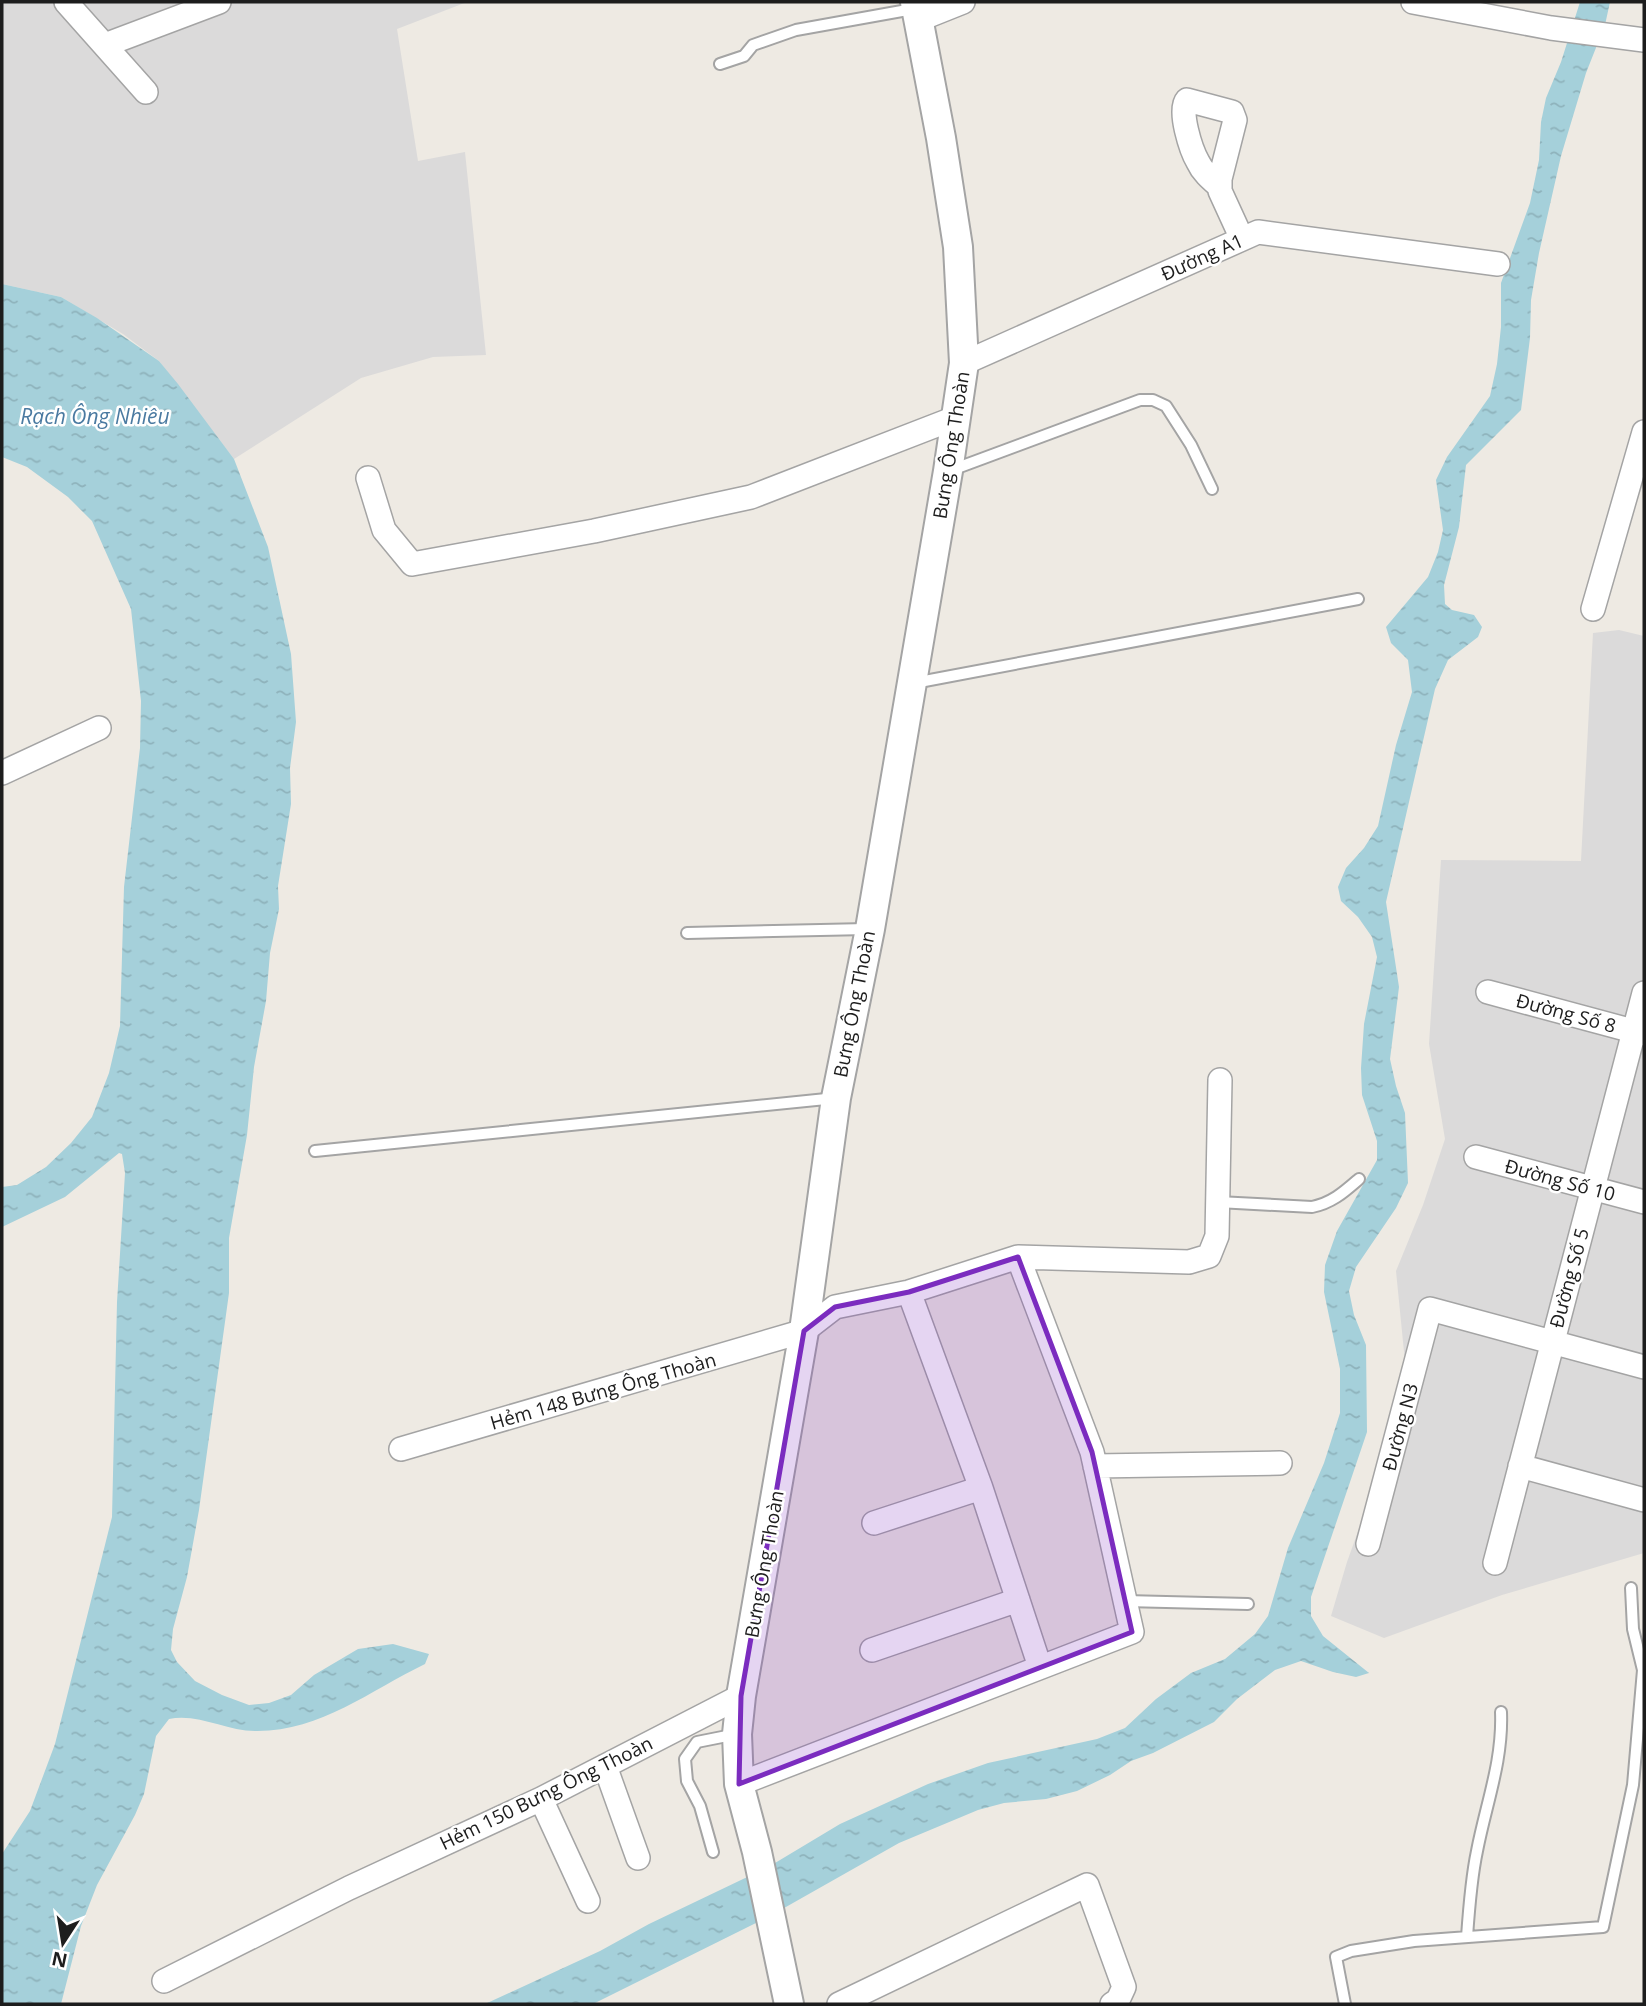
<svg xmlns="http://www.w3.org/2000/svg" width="1646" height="2006" viewBox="0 0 1646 2006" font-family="'Open Sans',sans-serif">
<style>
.residential{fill:#dbdada}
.water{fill:url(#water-ripples)}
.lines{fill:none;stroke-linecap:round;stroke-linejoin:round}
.service-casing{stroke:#a4a4a4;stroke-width:14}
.minor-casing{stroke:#a4a4a4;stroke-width:26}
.tertiary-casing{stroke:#a4a4a4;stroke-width:32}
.service{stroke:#fff;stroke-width:10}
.minor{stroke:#fff;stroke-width:23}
.tertiary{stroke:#fff;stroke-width:28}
.marked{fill:#7b2cbf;fill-opacity:0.2;stroke:#7b2cbf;stroke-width:5;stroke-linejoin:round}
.labels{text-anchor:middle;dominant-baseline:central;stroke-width:5;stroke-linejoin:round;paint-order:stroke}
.street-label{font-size:19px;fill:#1d1d1d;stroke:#fff}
.water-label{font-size:21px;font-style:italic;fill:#4a7aa1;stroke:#fff}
</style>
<defs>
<pattern id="water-ripples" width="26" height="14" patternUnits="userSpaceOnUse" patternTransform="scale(1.75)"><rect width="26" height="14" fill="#a5d0da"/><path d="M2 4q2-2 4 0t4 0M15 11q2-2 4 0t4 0" fill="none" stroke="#8eb2bb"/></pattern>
</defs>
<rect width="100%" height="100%" fill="#eeeae3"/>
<path class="residential" d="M2 2H467L397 29 418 161 465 152 486 355 433 357 361 378 234 459 159 361 123 334 61 297 2 284Z
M1619 630 1644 636V1553L1502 1595 1384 1638 1331 1616 1347 1562 1408 1392 1396 1271 1423 1205 1445 1139 1429 1044 1441 860 1581 861 1593 633Z"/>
<path class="water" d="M1580 2H1610L1605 25 1586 73 1561 156 1539 253 1531 300 1530 338 1521 410 1466 465 1459 527 1444 585 1445 604 1452 610 1474 615 1482 627 1478 637 1448 660 1435 689 1386 902 1399 987 1390 1059 1396 1086 1405 1113 1408 1183 1396 1208 1356 1267 1349 1291 1354 1315 1366 1345 1367 1432 1311 1597V1616L1323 1636 1369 1673 1356 1677 1333 1672 1301 1661 1275 1670 1237 1699 1214 1722 1153 1753 1131 1761 1110 1775 1077 1791 1046 1799 1004 1803 978 1810 899 1843 770 1916 593 2004H485L600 1951 649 1924 770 1866 840 1824 928 1784 988 1763 1097 1739 1125 1728 1156 1699 1191 1673 1225 1659 1255 1634 1268 1616 1288 1548 1324 1463 1340 1413V1369L1324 1292 1325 1265 1337 1231 1377 1160V1141L1362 1095 1361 1068 1364 1024 1377 957 1372 937 1358 917 1341 901 1338 887 1346 868 1364 848 1378 826 1396 745 1412 692 1408 660 1391 643 1386 627 1428 577 1438 552 1443 530 1436 480 1447 457 1490 396 1497 364 1501 327V283L1530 203 1539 160 1541 122 1546 98 1561 62Z
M2 284 61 297 97 318 159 361 178 384 234 459 268 547 291 654 296 722 290 768 291 804 278 886 279 909 270 953 266 1001 254 1067 247 1135 229 1238V1293L199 1510 187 1577 173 1629 171 1650 177 1662 195 1681 222 1695 249 1705 269 1703 291 1695 314 1675 358 1649 393 1644 429 1654 425 1664C369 1691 320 1732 255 1731 226 1731 198 1713 169 1719L156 1736 144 1794 135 1815 97 1885 81 1926 61 2004H2V1854L30 1811 55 1744 112 1517 117 1302 125 1173 122 1154 119 1153 65 1197 2 1227V1187L17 1185 46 1167 71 1143 92 1117 109 1073 120 1026 124 887 140 748 141 701 131 609 92 521 68 497 27 467 2 457Z"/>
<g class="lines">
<g class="service-casing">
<path id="service" d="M720 64 744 56 753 45 796 30 913 9
M949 471 1140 400H1153L1166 406 1191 445 1212 489
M914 683 1358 599
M687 933 867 929
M315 1151 836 1098
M1218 1202 1312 1207C1332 1203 1344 1192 1359 1179
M1125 1601 1248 1604
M713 1852 700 1806 687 1781 685 1759 697 1742 737 1734
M1467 1937C1469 1908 1471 1879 1477 1851 1486 1804 1503 1761 1501 1712
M1345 2004 1336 1957 1351 1951 1414 1941 1603 1927 1633 1785 1643 1670 1633 1629 1631 1588"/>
</g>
<g class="minor-casing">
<path id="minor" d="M66 2 146 92
M1413 2 1551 28 1644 40
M918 20 963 2
M105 45 219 2
M1220 187C1212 180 1203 173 1198 162 1191 150 1178 110 1187 100L1232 112 1235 120 1220 179V191L1242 239
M964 363 1258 232 1498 264
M368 478 384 530 412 564 594 531 751 497 955 418
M1593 609 1644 432
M2 773 99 728
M1488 992 1644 1034
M1476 1157 1644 1202
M909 1292 981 1488 1040 1667
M401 1449 804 1331 835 1307 909 1292 1018 1257 1189 1262 1209 1256 1217 1236 1220 1080
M1095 1466 1280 1463
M1520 1466 1644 1500
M874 1523 981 1488
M1368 1544 1430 1309 1644 1367
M1495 1563 1644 993
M872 1650 1018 1600
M605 1766 638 1858
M739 1784 1132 1632 1092 1452 1018 1257
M541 1799 588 1901
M164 1981 349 1888 541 1799 741 1696
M839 2004 1087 1885 1124 1987 1118 2000 1112 2004"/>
</g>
<g class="tertiary-casing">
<path id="tertiary" d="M789 2004 757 1852 739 1784 737 1734 741 1696 804 1331 836 1098 870 929 948 471 964 363 958 247 941 138 915 2"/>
</g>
<use href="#service" class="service"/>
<use href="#minor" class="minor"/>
<use href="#tertiary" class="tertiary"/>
</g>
<path class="marked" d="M1018 1257 1092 1452 1132 1632 739 1784 741 1696 804 1331 835 1307 909 1292Z"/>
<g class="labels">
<g class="street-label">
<text transform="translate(1202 257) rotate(-24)">Đường A1</text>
<text transform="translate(951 445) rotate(-81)">Bưng Ông Thoàn</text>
<text transform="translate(854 1004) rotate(-79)">Bưng Ông Thoàn</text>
<text transform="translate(1566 1013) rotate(15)">Đường Số 8</text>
<text transform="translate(1560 1180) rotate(15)">Đường Số 10</text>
<text transform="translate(1569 1278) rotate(-75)">Đường Số 5</text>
<text transform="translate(603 1391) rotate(-16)">Hẻm 148 Bưng Ông Thoàn</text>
<text transform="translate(1400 1427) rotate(-75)">Đường N3</text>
<text transform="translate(764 1564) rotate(-80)">Bưng Ông Thoàn</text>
<text transform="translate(546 1793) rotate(-26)">Hẻm 150 Bưng Ông Thoàn</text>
</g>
<g class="water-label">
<text x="95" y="416">Rạch Ông Nhiêu</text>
</g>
</g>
<rect width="1646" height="2006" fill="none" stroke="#1d1d1d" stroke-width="7"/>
<g transform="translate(63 1943) rotate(192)" stroke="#ffffff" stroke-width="5" paint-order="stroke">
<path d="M0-5L12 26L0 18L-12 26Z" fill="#1d1d1d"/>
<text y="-10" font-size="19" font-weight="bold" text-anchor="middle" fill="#1d1d1d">N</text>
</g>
</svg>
